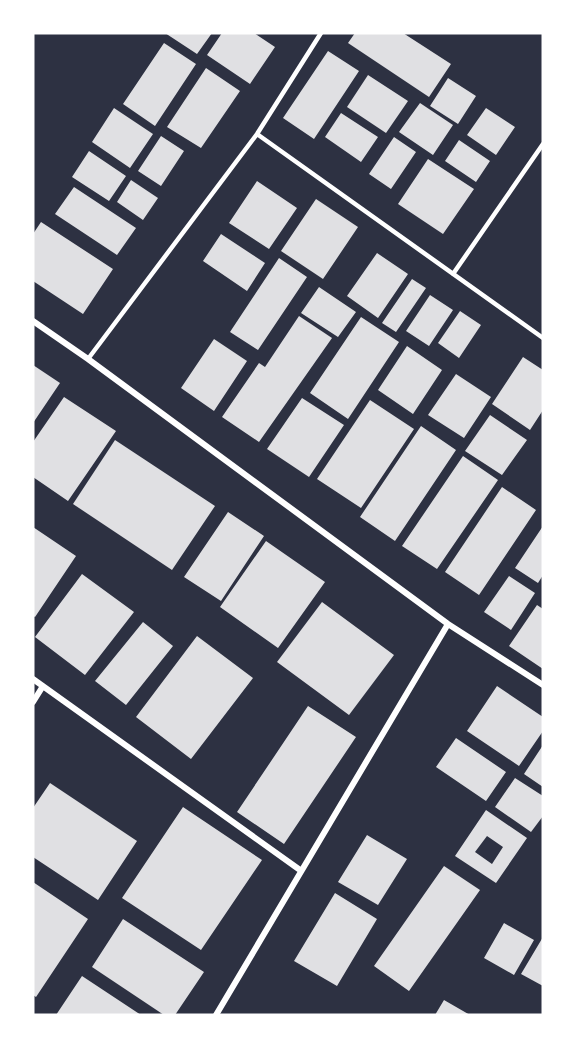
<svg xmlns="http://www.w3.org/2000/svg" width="576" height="1048" viewBox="0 0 576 1048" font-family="'Libre Baskerville',serif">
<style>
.building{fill:#e0e0e3;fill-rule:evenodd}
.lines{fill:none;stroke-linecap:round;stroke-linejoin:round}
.service{stroke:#fff;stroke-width:4.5}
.minor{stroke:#fff;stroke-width:6}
</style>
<rect width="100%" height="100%" fill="#2d3142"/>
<path class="building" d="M165 33H212L197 54Z
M222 33H254L275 47 250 84 207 55Z
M355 33H403L451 64 429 97 348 43Z
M164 43 196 64 155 126 123 104Z
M328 51 359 71 314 139 283 118Z
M206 68 240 91 201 148 167 127Z
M368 75 408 101 386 133 347 107Z
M448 78 476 96 458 124 430 106Z
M420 103 453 125 433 155 399 132Z
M114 108 153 134 130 168 92 142Z
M486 108 515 127 496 155 467 135Z
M341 113 378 137 361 162 325 137Z
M161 136 184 151 161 186 138 171Z
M394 137 416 152 391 189 369 174Z
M459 140 490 161 476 182 445 161Z
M89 151 126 176 109 201 72 177Z
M428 159 474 189 443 234 398 204Z
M131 180 158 198 143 220 117 202Z
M257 181 297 208 269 249 229 223Z
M74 187 136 228 117 255 55 214Z
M316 199 358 227 323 279 281 251Z
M41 222 113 269 83 314 33 281V234Z
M221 234 265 263 247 291 203 261Z
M377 253 408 274 378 318 347 296Z
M279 258 307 277 258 350 230 332Z
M412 279 426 288 396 332 382 323Z
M319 287 356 312 338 337 301 313Z
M430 295 453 310 429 346 406 331Z
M460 311 481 325 459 358 438 343Z
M299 316 332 338 259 442 222 417 259 363 265 367Z
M361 317 399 342 348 419 310 393Z
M214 339 247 361 214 411 181 388Z
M407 346 442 370 413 414 378 390Z
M523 357 543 370V410L530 430 492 404Z
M33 365 60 383 33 423Z
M456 374 491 397 464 438 428 415Z
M64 397 116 431 68 501 33 477V442Z
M302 398 344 425 309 477 267 449Z
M370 400 414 429 361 508 317 479Z
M490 415 527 440 502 475 465 451Z
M421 426 456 450 395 541 360 517Z
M115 440 215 506 172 570 73 504Z
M463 456 498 480 437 569 402 546Z
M502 487 536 510 479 595 445 572Z
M228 512 264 536 221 601 184 577Z
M543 526V575L538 583 515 568Z
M33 527 76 556 35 617 33 616Z
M266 541 325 582 278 648 220 607Z
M82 574 134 612 85 675 35 637Z
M509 576 535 593 511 630 484 612Z
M322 602 394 655 349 715 277 662Z
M537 605 543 609V669L509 646Z
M143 622 173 646 126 705 95 681Z
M197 636 253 678 191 759 136 717Z
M497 686 543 717V731L519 766 467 731Z
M308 706 356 737 284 844 237 812Z
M456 738 506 772 486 801 436 767Z
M543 745V787L524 774Z
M515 778 543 796V816L531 832 495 807Z
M50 783 137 841 98 900 33 857V808Z
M183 807 262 860 201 950 122 898Z
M486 810 527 838 496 883 455 856ZM487 836 503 847 492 864 475 852Z
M367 835 407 859 378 905 338 882Z
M444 866 480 890 409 991 374 966Z
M33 882 88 919 36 997 33 995Z
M335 893 377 919 337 986 294 961Z
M123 919 204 972 175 1015H164L92 967Z
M504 923 534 940 514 975 484 958Z
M543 937V986L521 974Z
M82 976 141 1015H56Z
M444 1000 470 1015H435Z"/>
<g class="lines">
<path class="service" d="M257 134 543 338
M453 274 543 144
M88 359 257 134 321 33"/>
<path class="minor" d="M33 321 88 359 448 624 543 685
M33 679 300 870
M33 702 43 686
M216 1015 448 624"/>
</g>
<rect width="576" height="1048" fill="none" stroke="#ffffff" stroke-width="69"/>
</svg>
